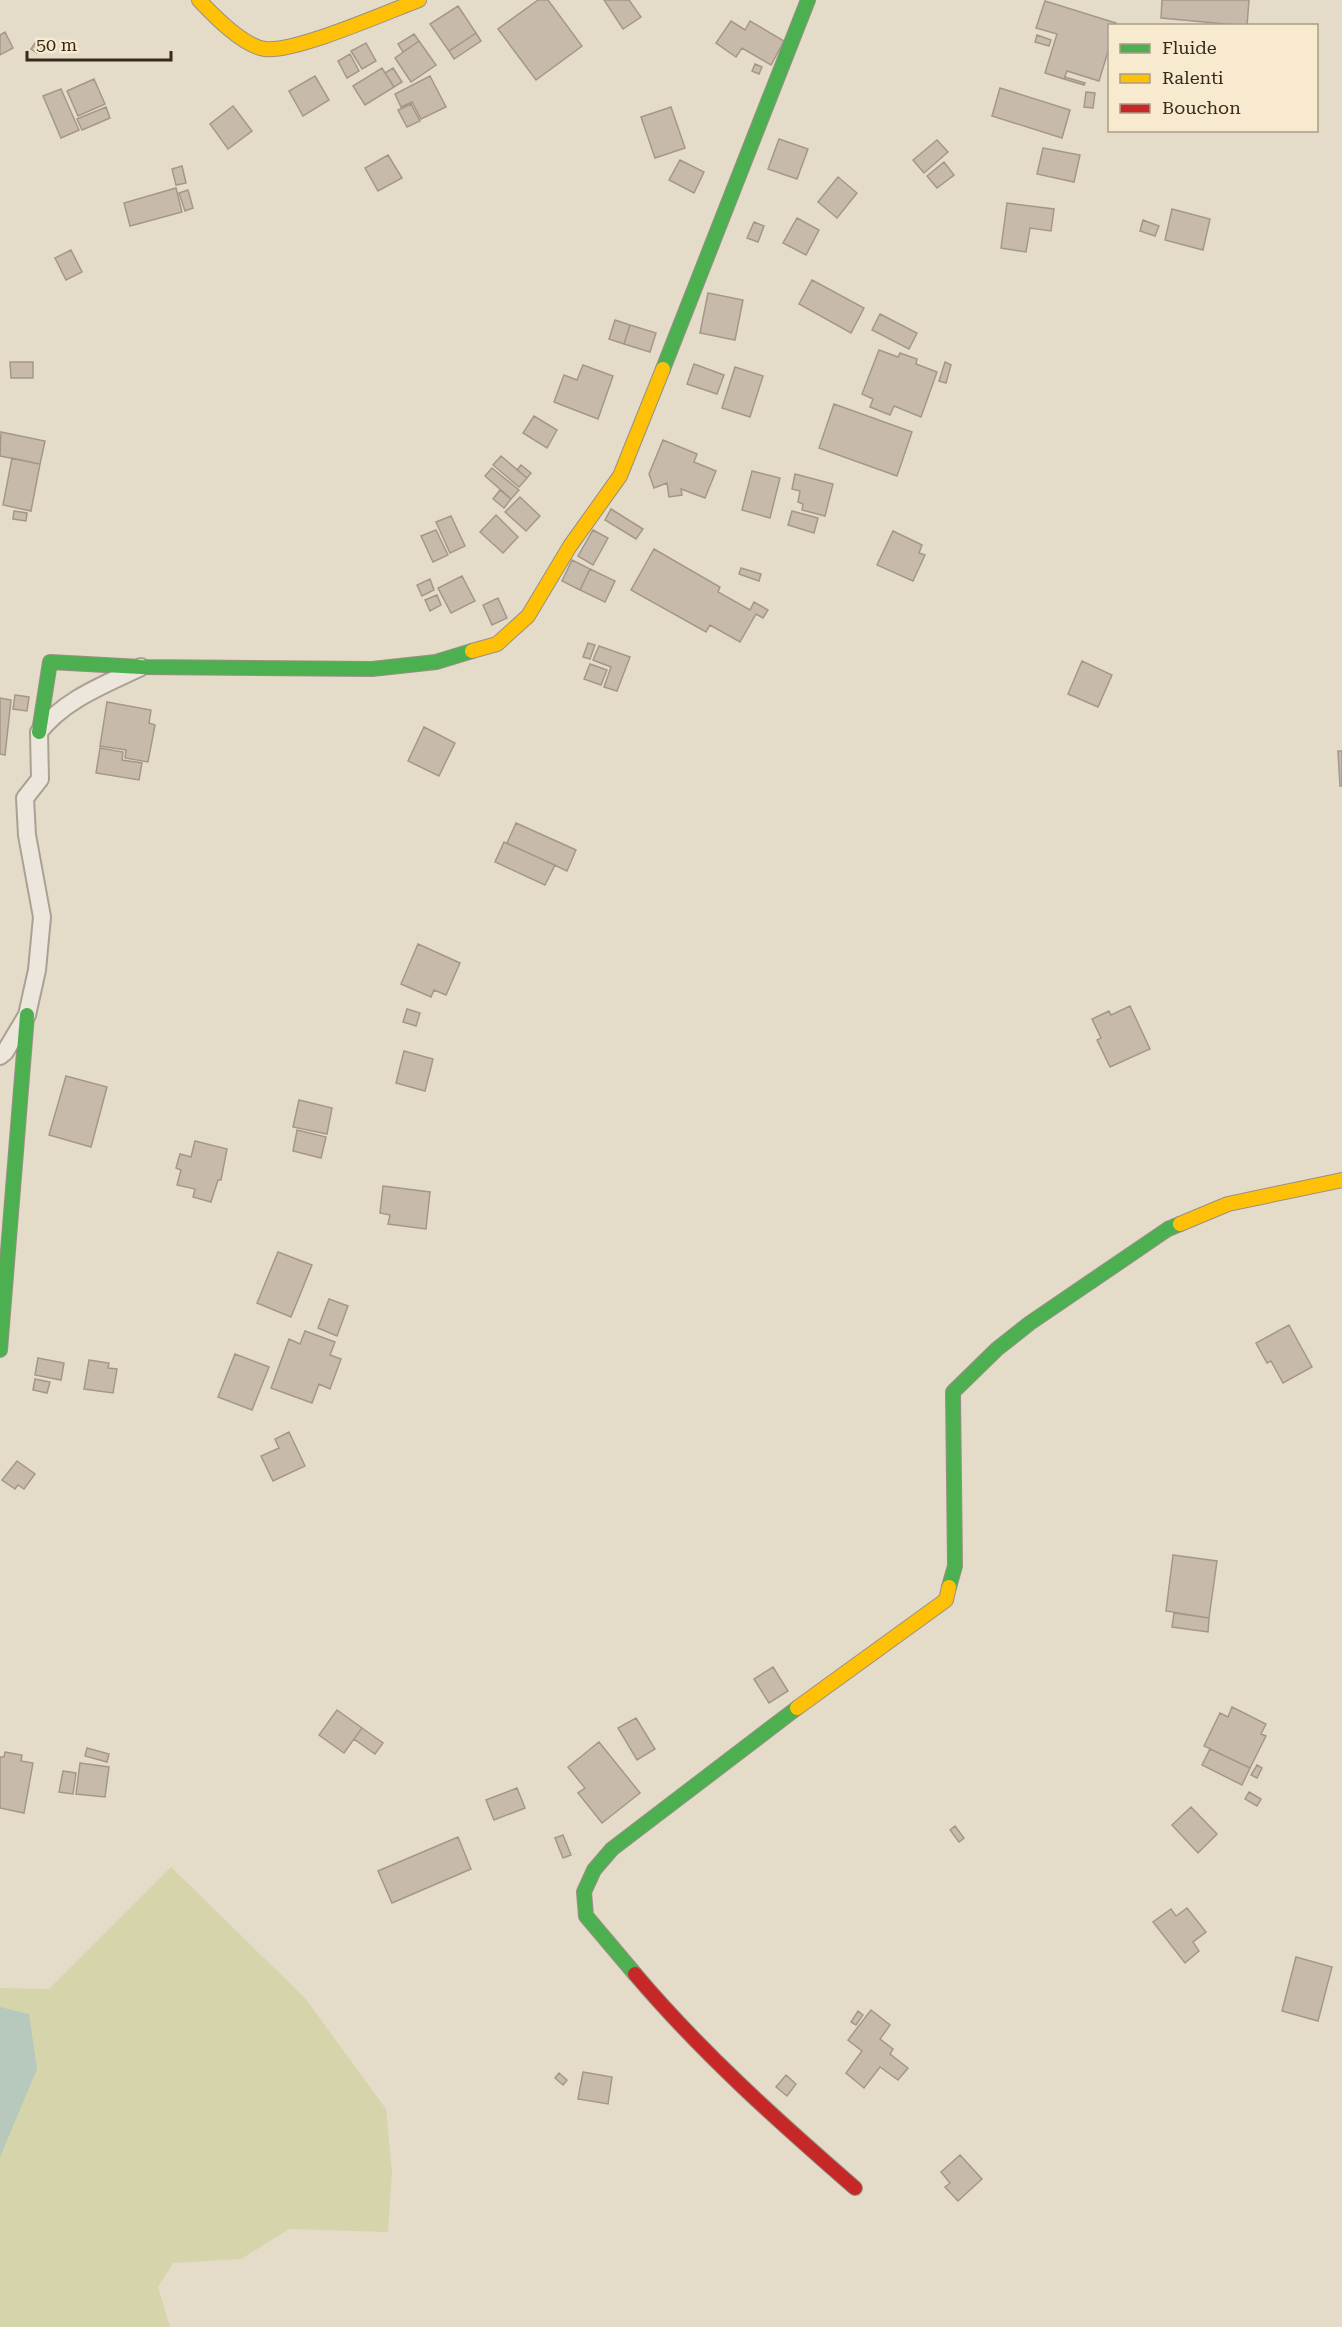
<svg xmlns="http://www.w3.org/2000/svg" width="1342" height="2327" viewBox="0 0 1342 2327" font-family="'Roboto Serif',serif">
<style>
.green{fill:#d5d4ab}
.water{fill:#b6c9bc}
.building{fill:#c8baaa;stroke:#a49789;stroke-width:1.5}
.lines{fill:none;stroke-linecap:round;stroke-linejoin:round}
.street-casing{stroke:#a9a193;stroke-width:20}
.fast-casing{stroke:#989083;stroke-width:16}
.slow-casing{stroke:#989083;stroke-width:16}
.jam-casing{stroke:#989083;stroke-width:16}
.street{stroke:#ece6dc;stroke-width:16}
.fast{stroke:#4caf50;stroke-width:14}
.slow{stroke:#ffc107;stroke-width:14}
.jam{stroke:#c62828;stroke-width:14}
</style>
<rect width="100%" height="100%" fill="#e4dcc9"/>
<path class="green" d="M171 1867 305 1998 386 2109 392 2171 388 2232 289 2229 241 2259 173 2263 158 2287 170 2327H0V1988L49 1989Z"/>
<path class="water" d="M0 2007 29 2014 37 2069 0 2157Z"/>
<path class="building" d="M538 0H548L582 46 536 80 498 29Z
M604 0H629L641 17 623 29Z
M1162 0H1249L1247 26 1161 18Z
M1045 1 1116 23 1115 26H1110V45L1099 81 1067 71 1064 79 1045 73 1057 34 1036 28Z
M458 6 476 33 449 51 430 24Z
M731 21 745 30 750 21 784 41 771 65 742 48 736 57 716 43Z
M5 32 13 48 0 55V35Z
M476 33 481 41 454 59 449 51Z
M414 34 419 41 403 52 398 44Z
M1037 35 1051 40 1049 46 1035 42Z
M419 41 436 65 411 82 395 58Z
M35 43 41 47 37 53 31 49Z
M366 43 376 61 362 69 351 51Z
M350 54 359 71 347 78 338 61Z
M755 64 762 67 759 74 752 71Z
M382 68 394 87 365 105 353 86Z
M393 68 402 82 394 87 385 73Z
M315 76 329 100 303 116 289 91Z
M430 76 446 107 421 119 412 102 401 107 395 94Z
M1065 77 1085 83 1084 85 1064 79Z
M94 79 105 104 78 116 67 91Z
M1000 88 1070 110 1062 138 992 116Z
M61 89 79 130 61 138 43 96Z
M1086 92 1095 93 1093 108 1084 107Z
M411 104 420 121 407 127 398 110Z
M233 106 252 131 228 149 210 124Z
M106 107 110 118 82 130 77 119Z
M671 107 685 148 655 158 641 117Z
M779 139 808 149 797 179 768 169Z
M937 140 948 152 924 173 913 160Z
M1043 148 1080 155 1074 182 1037 174Z
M388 155 402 178 378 191 365 168Z
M680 160 704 172 694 193 669 180Z
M944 162 954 175 937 188 927 176Z
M182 166 186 183 176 185 172 169Z
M838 177 857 193 837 218 818 202Z
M176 188 182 212 130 226 124 203Z
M188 190 193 208 185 211 179 193Z
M1007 203 1054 209 1051 231 1030 228 1026 252 1001 248Z
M1172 209 1210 219 1203 250 1165 240Z
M797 218 819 230 806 255 783 243Z
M1143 220 1159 226 1155 236 1140 231Z
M754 222 764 226 758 242 747 238Z
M71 250 82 272 66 280 55 258Z
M812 280 864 308 851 333 799 304Z
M708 293 743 300 735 340 700 333Z
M880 314 917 333 909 349 872 330Z
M615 320 630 325 624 344 609 339Z
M630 325 656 333 650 352 624 344Z
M879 350 898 357 900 353 917 359 916 364 937 372 921 417 894 406 890 415 870 407 873 399 862 394Z
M10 362H33V378H11Z
M945 362 951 365 946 383 939 381Z
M694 364 724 375 717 394 687 384Z
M583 365 613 376 598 419 554 402 564 375 577 380Z
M735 367 763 376 750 417 722 408Z
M834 404 912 432 897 476 819 448Z
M534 416 557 430 547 448 523 433Z
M1 432 45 441 40 464 0 456Z
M663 440 697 454 694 462 716 471 705 498 681 489 682 495 669 497 667 483 654 488 649 474Z
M501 456 527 478 519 487 493 465Z
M12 458 40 464 31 511 3 505Z
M521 465 531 473 527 478 517 470Z
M492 468 519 490 511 499 485 476Z
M752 471 780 478 770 518 742 510Z
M795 474 833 484 825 516 802 510 803 504 798 502 800 491 792 489Z
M500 490 511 499 504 508 493 499Z
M520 497 540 516 526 531 505 512Z
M611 509 643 529 636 539 605 520Z
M14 511 27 513 26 521 13 519Z
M792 511 818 518 814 533 788 525Z
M496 515 518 537 503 553 480 532Z
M451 516 465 546 450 553 436 522Z
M436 530 448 555 433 562 421 536Z
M593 530 608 538 593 565 578 556Z
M893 531 922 545 919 553 925 555 913 581 877 565Z
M654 549 720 587 718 592 750 610 754 602 768 610 763 618 756 614 740 642 710 625 706 632 631 590Z
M572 560 590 569 580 590 562 581Z
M741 568 761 574 759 581 739 574Z
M590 569 615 581 605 602 580 590Z
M462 576 475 601 451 613 438 588Z
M430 579 434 590 422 596 417 585Z
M437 595 441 605 430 611 425 600Z
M498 598 507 618 492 625 483 605Z
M588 643 595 645 590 659 583 657Z
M599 646 630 657 617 691 604 687 611 667 593 660Z
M1082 661 1112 675 1098 707 1068 694Z
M590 664 607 670 601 685 584 679Z
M15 695 29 697 27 711 13 709Z
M0 698 11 700 5 755 0 754Z
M107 702 151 710 149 723 155 725 148 762 125 758 126 750 100 746Z
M424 727 455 743 439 776 408 761Z
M100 748 123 752 122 760 142 763 139 780 96 773Z
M1338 751H1342V786H1340Z
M516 823 576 850 567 871 507 843Z
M504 842 555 865 545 885 495 862Z
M418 944 460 963 446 995 434 990 431 997 401 984Z
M1130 1006 1150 1049 1110 1067 1097 1040 1101 1038 1092 1019 1109 1011 1111 1015Z
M407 1009 420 1013 416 1026 403 1022Z
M404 1051 433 1059 425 1091 396 1083Z
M66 1076 107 1087 91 1147 49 1135Z
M299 1100 332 1108 327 1134 293 1127Z
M297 1130 326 1137 321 1158 293 1151Z
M195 1141 227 1149 221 1180H218L211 1202 193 1197 195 1189 177 1185 181 1170 176 1168 180 1154 191 1157Z
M383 1186 430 1192 426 1229 388 1224 390 1215 380 1213Z
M278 1252 312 1265 291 1317 257 1303Z
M329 1299 348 1306 337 1336 318 1328Z
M1289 1325 1312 1367 1283 1383 1271 1361 1267 1363 1256 1343Z
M305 1331 335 1342 330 1355 341 1359 330 1389 319 1384 312 1403 271 1388 289 1339 300 1344Z
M235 1354 269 1367 252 1410 218 1397Z
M38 1358 64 1363 61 1380 35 1375Z
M89 1360 109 1363 108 1368 117 1369 113 1393 84 1389Z
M35 1379 50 1382 47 1393 33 1390Z
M289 1432 305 1466 273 1481 261 1456 279 1448 275 1439Z
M17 1461 35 1474 24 1489 18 1485 15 1489 2 1480Z
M1173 1555 1217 1561 1209 1618 1166 1611Z
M1174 1613 1209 1618 1208 1632 1172 1627Z
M773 1667 788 1691 769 1703 754 1679Z
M1232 1707 1266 1724 1261 1734 1266 1736 1250 1768 1204 1746 1220 1713 1228 1717Z
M337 1710 362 1728 344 1753 319 1735Z
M636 1718 655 1749 637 1760 618 1728Z
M362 1728 383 1743 375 1754 354 1739Z
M599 1742 640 1793 602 1823 578 1793 585 1788 568 1767Z
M87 1748 109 1754 107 1762 85 1756Z
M1210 1749 1250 1768 1242 1785 1202 1765Z
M5 1752 22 1755 21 1761 33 1763 24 1813 0 1808V1757H4Z
M80 1763 109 1767 105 1797 76 1794Z
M1257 1765 1262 1768 1257 1778 1251 1775Z
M63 1771 76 1773 73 1794 59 1792Z
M517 1788 525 1808 494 1820 486 1800Z
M1249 1792 1261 1799 1257 1806 1245 1799Z
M1191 1807 1217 1834 1198 1853 1172 1825Z
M955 1826 964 1838 959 1842 950 1830Z
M563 1835 571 1855 563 1858 555 1838Z
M458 1837 471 1869 392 1903 378 1871Z
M1187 1908 1206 1932 1193 1942 1199 1951 1185 1963 1153 1922 1171 1909 1176 1916Z
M1296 1957 1332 1967 1318 2021 1282 2011Z
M871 2010 890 2025 880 2039 893 2049 890 2054 908 2068 898 2080 880 2067 864 2088 846 2073 862 2051 848 2040Z
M858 2011 863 2015 856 2025 851 2022Z
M583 2072 612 2077 608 2104 578 2099Z
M559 2073 567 2080 563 2085 555 2078Z
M786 2075 796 2084 787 2096 776 2087Z
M960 2155 982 2179 958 2201 945 2187 950 2183 941 2172Z"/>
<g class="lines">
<g class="street-casing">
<path id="street" d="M0 1056 5 1052 27 1015 37 970 42 917 27 835 25 798 40 779 39 732C65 699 104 685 141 667"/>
</g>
<g class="fast-casing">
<path id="fast" d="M663 369 808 0
M39 732 50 662 141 667 372 669 436 662 472 651
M0 1350 27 1015
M949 1587 955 1566 953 1392 997 1349 1030 1323 1168 1229 1180 1224
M635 1974 586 1916 584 1892 594 1870 612 1849 797 1708"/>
</g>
<g class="slow-casing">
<path id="slow" d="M199 0C214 16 243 46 265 49 294 53 387 12 419 0
M472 651 497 644 528 616 570 546 620 476 663 369
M1180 1224 1228 1204 1342 1180
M797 1708 946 1600 949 1587"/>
</g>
<g class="jam-casing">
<path id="jam" d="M635 1974C701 2052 778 2121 855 2188"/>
</g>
<use href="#street" class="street"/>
<use href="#fast" class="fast"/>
<use href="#slow" class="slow"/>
<use href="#jam" class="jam"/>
</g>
<rect x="1108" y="24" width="210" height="108" fill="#f7eace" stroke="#aa9d87" stroke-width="1.5"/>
<rect x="1120" y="44" width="30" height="9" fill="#4caf50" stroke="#aa9d87" stroke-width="1.5"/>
<text x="1162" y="54" font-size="18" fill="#37291c">Fluide</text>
<rect x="1120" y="74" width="30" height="9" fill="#ffc107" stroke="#aa9d87" stroke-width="1.5"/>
<text x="1162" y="84" font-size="18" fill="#37291c">Ralenti</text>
<rect x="1120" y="104" width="30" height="9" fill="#c62828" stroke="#aa9d87" stroke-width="1.5"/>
<text x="1162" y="114" font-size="18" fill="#37291c">Bouchon</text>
<path d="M27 51v9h144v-9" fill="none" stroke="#37291c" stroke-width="3"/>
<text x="36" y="51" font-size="18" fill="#37291c" stroke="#f7eace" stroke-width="4.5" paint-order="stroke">50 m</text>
</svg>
